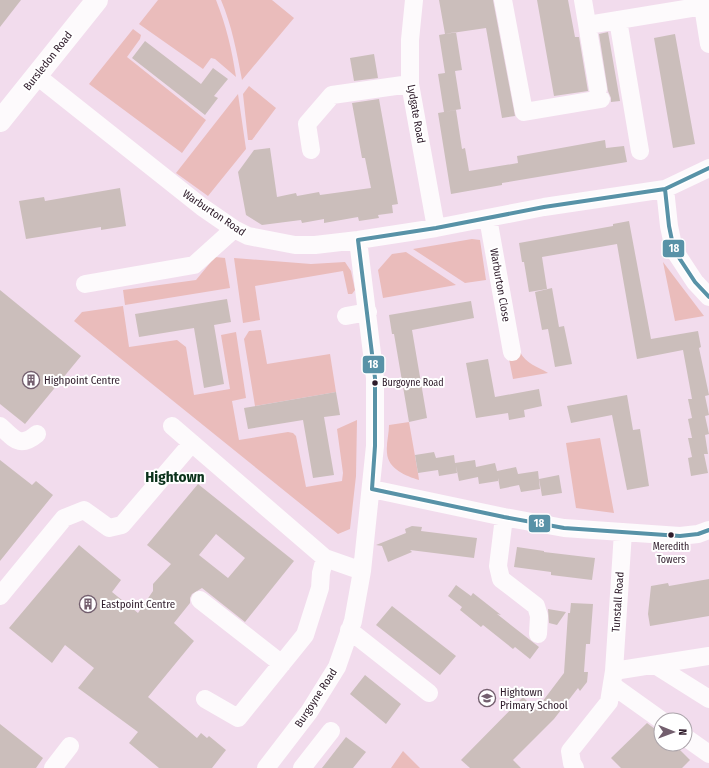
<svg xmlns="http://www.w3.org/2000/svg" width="709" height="768" viewBox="0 0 709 768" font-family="'Fira Sans Condensed',sans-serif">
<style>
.green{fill:#eabcbb}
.building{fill:#cbbebb;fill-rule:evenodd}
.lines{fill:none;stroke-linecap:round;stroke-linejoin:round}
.minor{stroke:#fdfafc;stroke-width:18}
.major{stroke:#fdfafc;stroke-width:22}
.bus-1-casing{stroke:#fff;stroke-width:7}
.bus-1{stroke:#5892a7;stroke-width:4}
.bus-dot{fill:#2e1b2a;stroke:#fff;stroke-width:1.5}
.labels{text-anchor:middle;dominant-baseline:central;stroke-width:4;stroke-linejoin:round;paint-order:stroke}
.bus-label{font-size:10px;fill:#2e1b2a;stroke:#fff;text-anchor:start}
.street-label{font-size:11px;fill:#2e1b2a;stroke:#fff}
.poi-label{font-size:11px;fill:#2e1b2a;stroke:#fff;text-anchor:start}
.district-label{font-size:15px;font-weight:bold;fill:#0b321b;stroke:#fff}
.line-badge{stroke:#fff;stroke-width:1.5}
.badge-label{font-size:11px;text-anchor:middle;font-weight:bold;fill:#fff}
</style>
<rect width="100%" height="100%" fill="#f2dced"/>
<path class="green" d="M158 0H216C226 25 232 50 236 77L215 59 211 58 203 69 139 24Z
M221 0H272L294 18 242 80C237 53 232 26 221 0Z
M133 29 141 35 140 39 127 57 206 120 182 153 89 84Z
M249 86 276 108 252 140H248L243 94Z
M238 94 246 149 208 196 176 173Z
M472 239 480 240 486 280 465 283 413 249Z
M406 252 456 285 383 298 378 270 392 254Z
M215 257 225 258 230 288 125 305 123 290 196 280Z
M234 258 311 264 345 262 351 271 355 290 352 294H348L343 271 255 286 260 320 243 323Z
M663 262 704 316 675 321Z
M123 306 129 347 177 340 186 347 194 395 230 389 221 335 236 332 246 398 232 401 239 440 288 432 293 433 296 436 306 487 342 481 343 473 337 429 357 420 356 476 350 529 338 534 74 321 82 312Z
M261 330 267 364 330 354 336 392 255 406 244 339 249 331Z
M520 352C526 364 537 366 548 373L513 379 508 354Z
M409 422 418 473 419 480C406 476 388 469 387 453 386 444 389 434 389 425Z
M600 438 614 513 576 508 566 443Z
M403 751 420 768H391Z"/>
<path class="building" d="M0 0H21L0 27Z
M439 0H493L515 116 502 118 486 28 445 34Z
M537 0H568L575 37H579L588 91 554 96Z
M456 32 462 70 455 71 461 109 444 112 438 74 445 73 439 35Z
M608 32 620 101 611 102V98L608 91 599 34Z
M675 34 695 144 673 148 654 38Z
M145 41 201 84 213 68 228 79 214 96 218 98 205 115 132 58Z
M374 54 378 78 354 81 350 58Z
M379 99 398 204 392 205 393 213 378 215 379 218 359 221 358 217 324 223V219L302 223 301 220 262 225 246 215 238 172 254 150 270 148 277 197 296 193 297 196 319 192 320 195 371 188 365 158H362L352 103Z
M456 110 462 149 465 148 469 171 518 163 517 156 605 140 606 148 624 146 627 162 502 183V185L451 194 438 113Z
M120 188 126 226 101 230V227L26 239 19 201 44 197 45 201Z
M629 221 651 339 698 331 701 347 699 348 709 395 705 396 709 415 705 416 709 434 705 435 708 454H704L708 473 691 476 688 458 692 457 688 438H692L688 419 692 418 688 399H692L683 350 637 359 617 244 542 257 547 289 529 292 524 262H522L519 243 613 226V224Z
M552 288 559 327 564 326 572 364 555 367 548 329 554 328 542 330 535 292Z
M0 290 81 356 25 424 0 404Z
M227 299 231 322 214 325 224 384 204 388 194 328 139 337 135 314Z
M471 301 474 318 412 330 427 418 409 422 394 334H392L389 315Z
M488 359 495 397 539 389 542 406 524 410 525 417 509 420 508 413 476 418 466 363Z
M336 392 340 415 324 417 334 475 313 478 303 420 248 429 244 408Z
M627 395 633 430 640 429 649 486 627 490 612 415 571 423 567 406Z
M434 452 436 458 454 455 455 463 475 460 476 467 495 463 497 471 516 467 518 474 538 471 540 489 521 492 519 485 500 489 498 478V481L479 484 478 477 459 481 456 466 457 473 439 476 438 470 418 473 415 455Z
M0 460 32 485 36 481 53 495 0 561Z
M559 475 562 493 542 496 539 479Z
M198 484 294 561 245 622 202 588 192 594 190 598V603L174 623 194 641 148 697 197 738 201 733 207 738 209 736 226 750 212 768H159L129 743 138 732 78 688 94 668 65 645 52 663 9 628 79 545 121 580 112 592 138 613 153 591V584L171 564 147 545ZM216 534 245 558 228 578 199 555Z
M412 526 422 527 421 531 477 538 474 558 410 550 412 552 388 562 382 546 376 545 406 533 405 529Z
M517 547 544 551V552L595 558 592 580 551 575V572L514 567Z
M709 579V616L650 626 648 614 651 586 668 583 669 586Z
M456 585 471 596 473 593 501 615 497 614 539 647 530 659 515 647 513 649 483 625 481 627 460 610 462 607 448 596Z
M571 603 593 604 590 644H586L584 672H588L587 682 580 691 578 688 554 719 513 760 521 768H470L461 760 523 697 536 710 564 673 568 613H570Z
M392 606 456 656 440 675 376 625Z
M548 609 566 612 557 625 549 623Z
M365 675 401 704 386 724 350 694Z
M647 723 655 729 661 730V744H674L690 760 682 768H621L611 758Z
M0 724 43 758 36 768H0Z
M346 737 366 752 353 768H322Z"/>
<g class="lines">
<path class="minor" d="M414 0 410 40V84L436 228
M503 0 524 112 601 99
M583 0 598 89
M702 0 709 44
M618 20 640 151
M588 25 703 6
M37 76 202 207 234 229 248 236 295 245H315L358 240 436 228 544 207 665 189 709 168
M311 150 307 124 332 95 410 84
M665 189 669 226 674 250 695 282 709 297
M488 218 512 352
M85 284 194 265 234 229
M346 316 368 312
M0 426C14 438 19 449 37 434
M172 426 325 558 362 571
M372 489 504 517 564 528 680 536 698 534 709 530
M504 517 498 566 501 579 536 606 539 616 538 634
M0 596 64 518 84 510 109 528 122 525 192 443
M200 600 282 664
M349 630 429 693
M655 665 709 699
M614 671 709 656
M612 685 661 720
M205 699 238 718 305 635 320 588 321 573 325 558
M685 737 709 754
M53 768 70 746
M266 768 309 712 337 667 353 621 362 571 375 446V378L358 240
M302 768 331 731
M575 768 572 763 570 751 609 702 614 671 623 532"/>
<path class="major" d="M0 121 97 0"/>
<g class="bus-1-casing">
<path id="bus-1" d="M665 189 669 226 674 250 695 282 709 297
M358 240 436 228 544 207 665 189 709 168
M358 240 375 378V446L372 489
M372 489 504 517 564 528 680 536 698 534 709 530"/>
</g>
<use href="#bus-1" class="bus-1"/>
</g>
<defs>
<g id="building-ring" transform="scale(0.9)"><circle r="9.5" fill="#fff" stroke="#735f6e" stroke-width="1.5"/><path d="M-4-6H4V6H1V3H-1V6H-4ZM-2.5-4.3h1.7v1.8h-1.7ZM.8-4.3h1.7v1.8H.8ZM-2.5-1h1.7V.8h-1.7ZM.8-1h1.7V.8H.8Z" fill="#735f6e"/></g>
<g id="school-ring" transform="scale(0.9)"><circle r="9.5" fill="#fff" stroke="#735f6e" stroke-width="1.5"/><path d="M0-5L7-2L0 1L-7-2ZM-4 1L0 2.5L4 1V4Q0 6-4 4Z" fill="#735f6e"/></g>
</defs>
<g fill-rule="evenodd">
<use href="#building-ring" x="31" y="380"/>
<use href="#building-ring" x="88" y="604"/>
<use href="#school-ring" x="487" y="698"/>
</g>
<g class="bus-dot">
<circle cx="375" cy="383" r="3.5"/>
<circle cx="671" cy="535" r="3.5"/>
</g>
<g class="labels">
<g class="bus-label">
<text x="382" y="383">Burgoyne Road</text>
<text x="671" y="547" text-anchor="middle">Meredith<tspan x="671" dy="13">Towers</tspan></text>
</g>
<g class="street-label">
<text transform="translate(48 61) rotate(-52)">Bursledon Road</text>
<text transform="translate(416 114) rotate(80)">Lydgate Road</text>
<text transform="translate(214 213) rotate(34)">Warburton Road</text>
<text transform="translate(500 285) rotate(80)">Warburton Close</text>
<text transform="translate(618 602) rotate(-86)">Tunstall Road</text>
<text transform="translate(316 698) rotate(-57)">Burgoyne Road</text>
</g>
<g class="poi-label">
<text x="44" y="380">Highpoint Centre</text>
<text x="101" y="604">Eastpoint Centre</text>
<text x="500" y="692">Hightown<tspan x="500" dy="13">Primary School</tspan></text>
</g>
<g class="district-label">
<text x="175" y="477">Hightown</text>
</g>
</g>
<g class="line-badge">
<rect x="662" y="239" width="23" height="19" rx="4" fill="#5892a7"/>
<rect x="362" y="355" width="23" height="19" rx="4" fill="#5892a7"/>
<rect x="528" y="514" width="23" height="19" rx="4" fill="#5892a7"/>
</g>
<g class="badge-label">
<text x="674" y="252">18</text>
<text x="373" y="368">18</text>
<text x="539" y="527">18</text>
</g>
<g transform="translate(673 732) rotate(91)"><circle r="19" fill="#ffffff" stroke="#aba4aa"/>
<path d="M0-3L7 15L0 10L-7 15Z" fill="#735f6e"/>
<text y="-6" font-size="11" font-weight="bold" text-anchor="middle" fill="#2e1b2a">N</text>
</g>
</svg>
